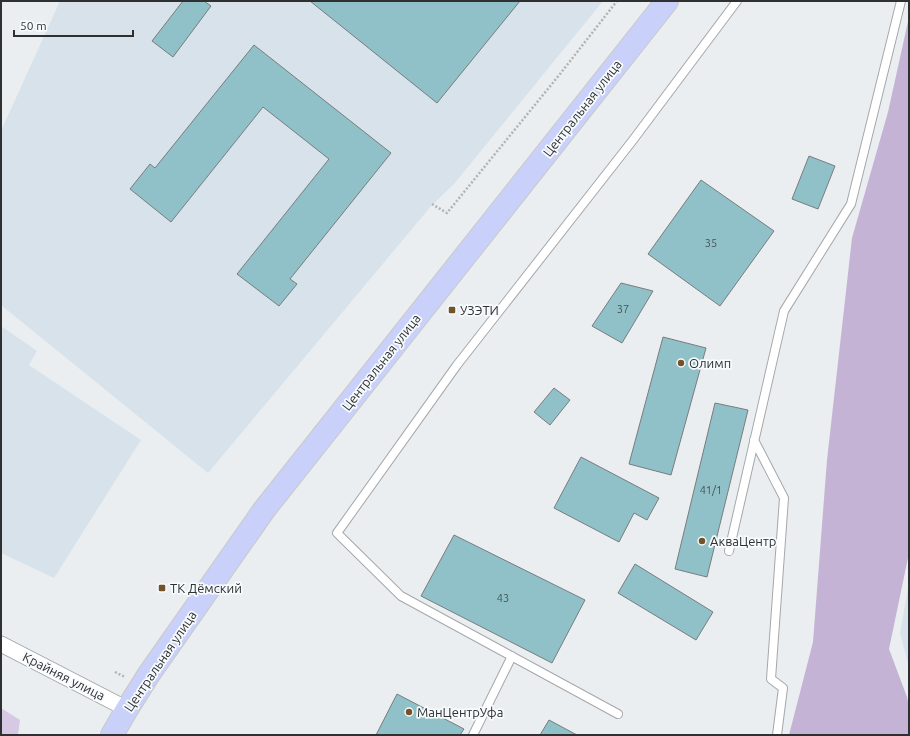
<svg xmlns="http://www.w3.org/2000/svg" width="910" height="736" viewBox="0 0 910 736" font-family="Ubuntu,sans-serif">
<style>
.built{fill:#d8e2ea}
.green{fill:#d7c9e3}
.forest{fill:#c5b3d5}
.building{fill:#90c0c8;stroke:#787d7e}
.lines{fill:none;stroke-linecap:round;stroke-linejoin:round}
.lane-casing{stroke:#a4a8ab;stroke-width:10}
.street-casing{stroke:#a4a8ab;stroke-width:17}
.primary-casing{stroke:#c9c9c9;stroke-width:24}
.path{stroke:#afb3b5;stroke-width:2.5;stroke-dasharray:2 2;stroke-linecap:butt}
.lane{stroke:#fff;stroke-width:8}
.street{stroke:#fff;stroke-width:15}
.primary{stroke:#c9d1fb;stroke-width:22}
.poi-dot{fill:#725328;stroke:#f7fbfe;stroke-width:1.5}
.labels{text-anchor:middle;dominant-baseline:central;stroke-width:3.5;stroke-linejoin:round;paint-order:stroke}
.number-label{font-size:11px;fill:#465457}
.street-label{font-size:13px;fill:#2e3031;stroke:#f7fbfe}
.poi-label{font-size:13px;fill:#2e3031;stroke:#f7fbfe;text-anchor:start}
</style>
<rect width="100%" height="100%" fill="#eaeef1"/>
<path class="built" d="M60 1H603L454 184 432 205 208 473 1 305V131Z
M1 326 37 351 29 365 141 440 54 578 1 553Z
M909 583V667L900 633Z"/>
<path class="green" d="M1 708 20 720 18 735H1Z"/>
<path class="forest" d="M909 17V553L889 649 907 697 909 707V735H789L813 642 827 460 852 238 888 112Z"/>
<path class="building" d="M183 1H204L211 6 173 57 152 41Z
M310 1H520L437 103Z
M254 45 391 153 290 279 297 284 279 306 237 274 329 159 263 107 171 222 130 189 150 164 155 168Z
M809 156 835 166 818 209 792 199Z
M701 180 774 231 720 306 648 254Z
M621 283 653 291 622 343 592 326Z
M663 337 706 348 671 475 629 464Z
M554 388 570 400 550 425 534 412Z
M715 403 748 410 707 577 675 569Z
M581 457 659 498 647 520 634 513 619 542 554 508Z
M454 535 585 600 552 663 421 596Z
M635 564 713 612 696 640 618 593Z
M397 694 464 729 460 735H376Z
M549 720 577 735H540Z"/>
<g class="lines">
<g class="lane-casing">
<path id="lane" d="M754 440 784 498 771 679 783 688 777 735
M729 551 784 311 851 204 901 1
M618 714 401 596 337 533 457 365 633 140 737 1
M473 735 512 656"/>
</g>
<g class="street-casing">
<path id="street" d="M1 644 127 709"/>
</g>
<g class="primary-casing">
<path id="primary" d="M112 735 127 709 149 674 264 510 667 1"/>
</g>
<path class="path" d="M432 204 447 213 560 74 617 1
M115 672 125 677"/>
<use href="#lane" class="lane"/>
<use href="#street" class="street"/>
<use href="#primary" class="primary"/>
</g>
<g class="poi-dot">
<rect x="448" y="306" width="8" height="8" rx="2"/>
<circle cx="681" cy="363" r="4"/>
<circle cx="702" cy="541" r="4"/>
<rect x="158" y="584" width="8" height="8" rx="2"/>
<circle cx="409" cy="712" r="4"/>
</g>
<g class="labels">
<g class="number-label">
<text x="711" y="243">35</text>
<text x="623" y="309">37</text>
<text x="711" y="490">41/1</text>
<text x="503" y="598">43</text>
</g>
<g class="street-label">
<text transform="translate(582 108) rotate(-52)">Центральная улица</text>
<text transform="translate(381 362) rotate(-52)">Центральная улица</text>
<text transform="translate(160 661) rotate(-56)">Центральная улица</text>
<text transform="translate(64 676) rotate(27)">Крайняя улица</text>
</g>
<g class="poi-label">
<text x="460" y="310">УЗЭТИ</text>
<text x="689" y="363">Олимп</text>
<text x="710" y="541">АкваЦентр</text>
<text x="170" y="588">ТК Дёмский</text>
<text x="417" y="712">МанЦентрУфа</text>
</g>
</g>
<rect width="910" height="736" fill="none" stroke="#2e3031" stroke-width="4"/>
<path d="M14 30v6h119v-6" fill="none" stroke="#2e3031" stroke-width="2"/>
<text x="20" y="30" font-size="12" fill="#2e3031" stroke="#f7fbfe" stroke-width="3" paint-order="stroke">50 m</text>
</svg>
